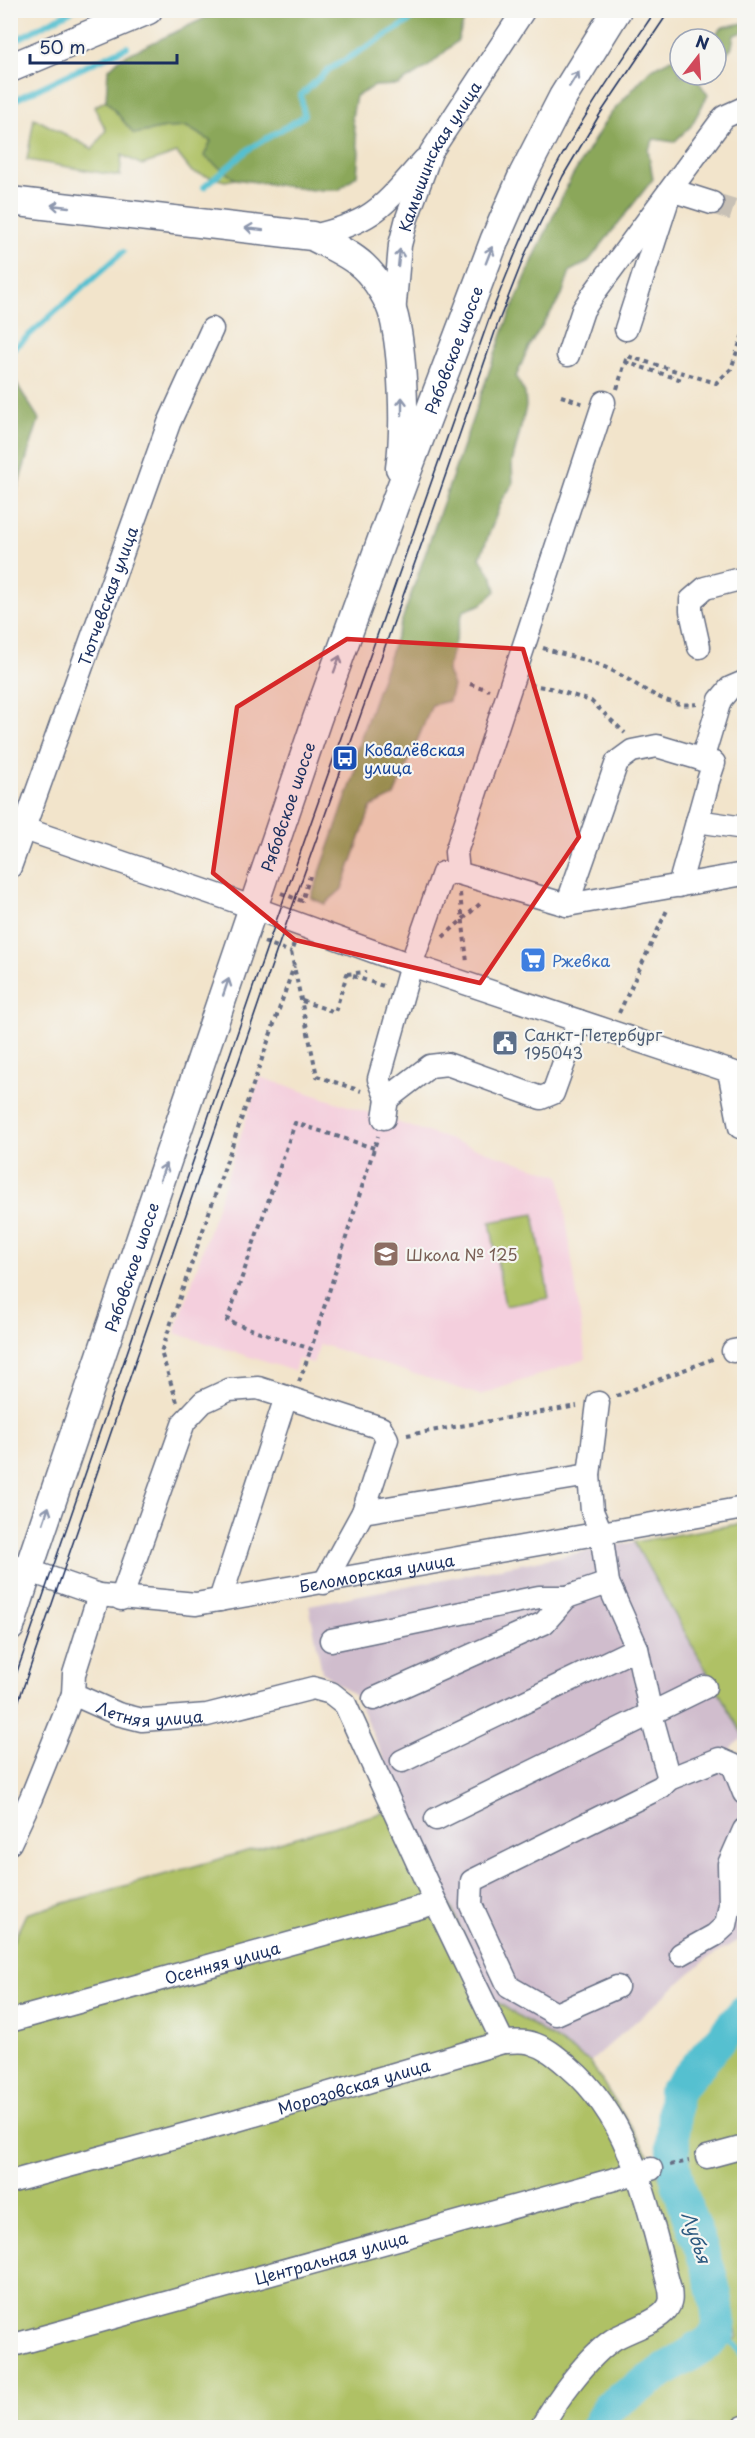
<svg xmlns="http://www.w3.org/2000/svg" width="755" height="2438" viewBox="0 0 755 2438" font-family="'Playpen Sans',sans-serif">
<style>
.built{fill:#f4cfdd}
.industrial{fill:#d0bdcd}
.green{fill:#afc165;stroke:#657862;stroke-width:1.5}
.forest{fill:#8ba75a;stroke:#536b5c;stroke-width:1.5}
.lines{fill:none;stroke-linecap:round;stroke-linejoin:round}
.stream{stroke:#55c0d0;stroke-width:6}
.river{stroke:#55c0d0;stroke-width:34}
.minor-tunnel{stroke:#c7c0b5;stroke-width:22;stroke-dasharray:22 11;stroke-linecap:butt}
.minor-casing{stroke:#666e84;stroke-width:25}
.major-casing{stroke:#666e84;stroke-width:31}
.path{stroke:#666e84;stroke-width:4;stroke-dasharray:4.5 4.5;stroke-linecap:butt}
.minor{stroke:#fff;stroke-width:22}
.major{stroke:#fff;stroke-width:28}
.tram{stroke:#1b2f5e;stroke-width:1.5}
.oneway{stroke:#8d97ae}
.marked{fill:#d62828;fill-opacity:0.2;stroke:#d62828;stroke-width:4.5;stroke-linejoin:round}
.labels{text-anchor:middle;dominant-baseline:central;stroke-width:4.5;stroke-linejoin:round;paint-order:stroke}
.street-label{font-size:16px;fill:#1b2f5e;stroke:#f6f6f2}
.transit-label{font-size:16px;fill:#164399;stroke:#f6f6f2;text-anchor:start}
.shop-label{font-size:16px;fill:#366cbe;stroke:#f6f6f2;text-anchor:start}
.service-label{font-size:16px;fill:#4e5e75;stroke:#f6f6f2;text-anchor:start}
.education-label{font-size:16px;fill:#785e54;stroke:#f6f6f2;text-anchor:start}
.water-label{font-size:18px;font-style:italic;fill:#2c5a80;stroke:#f6f6f2}
</style>
<rect width="100%" height="100%" fill="#f6f6f2"/>
<filter id="ink" filterUnits="userSpaceOnUse"><feTurbulence type="fractalNoise" baseFrequency=".0167" numOctaves="2"/><feDisplacementMap in="SourceGraphic" scale="12" xChannelSelector="R" yChannelSelector="G"/><feConvolveMatrix kernelMatrix="1 2 1 2 8 2 1 2 1" color-interpolation-filters="sRGB"/></filter>
<filter id="wash" filterUnits="userSpaceOnUse"><feTurbulence type="fractalNoise" baseFrequency=".008" numOctaves="4" result="noise"/><feDisplacementMap in="SourceGraphic" scale="24" xChannelSelector="R" yChannelSelector="G"/><feGaussianBlur stdDeviation="1.35" result="paint"/><feColorMatrix in="noise" values="0 0 0 0 0 0 0 0 0 0 0 0 0 0 0 0 0 1.4 0 .05"/><feComposite in="paint" operator="in"/></filter>
<g filter="url(#wash)">
<rect width="100%" height="100%" fill="#f2e4cb"/>
<path class="built" d="M260 1077 560 1176 586 1359 480 1395 320 1344 313 1363 298 1359 294 1371 175 1333Z"/>
<path class="industrial" d="M634 1542 744 1737 730 1748 744 1774V1937L705 1960 590 2062 492 1999 356 1697 322 1672 309 1605Z"/>
<path class="green" d="M106 100 134 134 166 128 187 127 211 141 204 156 235 179 225 181 192 172 177 153 142 165 122 155 120 176 27 160 34 118 93 149 106 130 94 107Z
M534 1214 549 1298 505 1306 490 1222Z
M744 1523V1737L634 1542Z
M406 1806 492 1999 590 2062 653 2162 701 2281 705 2327 601 2397 582 2427 11 2428 10 1948 26 1914Z
M744 2026V2427L609 2428 612 2420 738 2337 689 2177 687 2095Z"/>
<path class="forest" d="M222 10H463L464 20 458 40 429 66 398 85 375 86 356 96 352 117 359 152 357 175 339 190H312L235 179 204 156 211 141 187 127 166 128 134 134 106 100 108 70 120 58Z
M744 23V32L734 35 732 47 725 55 716 54V39H710L723 27Z
M671 59H680V75H694L708 95 691 126 674 142 654 139 648 150 653 179 588 262 570 271 562 295 529 346 516 377 525 393 526 407 512 463 513 484 502 500 480 558 493 578 496 591 482 604 463 611 447 671 453 686 449 701 432 705 394 796 371 807 342 889 325 904 311 898 356 770 352 763 505 326 535 255 570 180 608 117 650 70Z
M11 375 39 419 11 508Z"/>
<g class="lines">
<path class="stream" d="M10 43 73 10
M10 102 127 47
M204 187 249 149 304 116 301 95 328 70 405 24 423 10
M10 352 123 252
M719 2331 739 2349 744 2358"/>
<path class="river" d="M597 2428 608 2407 709 2342 719 2331C719 2275 689 2228 676 2175 670 2154 674 2115 675 2092L744 2012"/>
</g>
</g>
<g filter="url(#ink)">
<g class="lines">
<path class="minor-tunnel" d="M712 203 744 213"/>
<g class="minor-casing">
<g id="minor">
<path d="M312 236C375 222 383 206 424 160"/>
<path id="s1" d="M394 315 400 245 407 218 431 152 524 10"/>
<path d="M626 329 671 190 712 203"/>
<path d="M568 355 583 310 594 293 724 117 744 108"/>
<path d="M699 647 691 611V600L705 588 744 578"/>
<path d="M702 760 720 700 730 688 744 682"/>
<path d="M697 821 744 828"/>
<path d="M10 824 229 899 411 965 443 873H458L567 905 744 874"/>
<path id="s2" d="M10 867 169 423 212 329"/>
<path d="M458 873 456 852 604 402"/>
<path d="M679 886 707 786"/>
<path d="M567 905 617 762 632 751 657 746 714 763 708 781"/>
<path d="M729 1071 740 1127"/>
<path d="M387 1099 430 1066 447 1064 541 1098 553 1093 579 1021"/>
<path d="M384 1118 387 1099 379 1079 411 965 744 1076"/>
<path d="M733 1351 744 1349"/>
<path d="M598 1403 589 1475 592 1511 601 1532 608 1583 637 1648 651 1714 669 1779"/>
<path d="M363 1512 589 1475"/>
<path id="s3" d="M10 1564 99 1595 196 1604 744 1508"/>
<path id="s4" d="M99 1595 74 1674 73 1694 118 1714 142 1720 207 1715 313 1688 331 1693 345 1704 436 1903 503 2042"/>
<path d="M121 1599 184 1422 203 1402 229 1390 258 1388 381 1428 387 1439 363 1512 324 1583"/>
<path d="M220 1600 286 1397"/>
<path d="M331 1640 539 1597H567L608 1583"/>
<path d="M374 1699 544 1623 567 1597"/>
<path d="M402 1761 637 1648"/>
<path d="M436 1819 705 1687"/>
<path d="M10 1843 31 1798 73 1694"/>
<path d="M681 1954 715 1935 726 1925 730 1905 729 1864 744 1830"/>
<path d="M617 1987 556 2014 509 1987 471 1905 472 1881 661 1787 669 1779 719 1759 733 1765 744 1793"/>
<path id="s5" d="M10 2021 436 1903"/>
<path d="M707 2157 744 2147"/>
<path id="s6" d="M10 2182 234 2121 503 2042C512 2042 523 2040 531 2043 546 2047 557 2057 569 2067 634 2122 648 2211 670 2289 671 2297 672 2303 666 2310 657 2322 628 2331 614 2339 588 2356 556 2400 541 2428"/>
<path id="s7" d="M10 2346 651 2169"/>
<path d="M744 2428V2427"/>
</g>
</g>
<g class="major-casing">
<g id="major">
<path d="M10 68 148 10"/>
<path d="M10 201 312 236C329 245 349 253 363 266 376 278 390 300 394 317 403 355 406 430 400 468"/>
<path id="s8" d="M10 1627 28 1571 317 719 394 506 495 239 523 175 563 97 617 10"/>
</g>
</g>
<path class="path" d="M625 362 682 380
M617 389 627 356 716 383 731 369 742 337H744
M561 396 584 404
M543 648C564 655 589 660 609 669 637 682 664 709 697 704
M470 684 489 690
M530 685 550 688 591 701 625 733
M281 893 302 901 310 876
M460 893 467 963
M443 937 482 902
M264 942 291 952
M294 944 291 952 317 1076 361 1091
M347 974 366 972
M302 1001 335 1012 347 974 386 987
M619 1013 668 908
M740 1147 744 1166
M374 1148 295 1123 227 1321 311 1349 378 1136
M299 1382 311 1349
M616 1396 715 1358
M177 1402 161 1352 294 966
M407 1435 577 1406
M670 2165 689 2161"/>
<use href="#minor" class="minor"/>
<use href="#major" class="major"/>
<path class="tram" d="M10 1692 268 944 489 319C509 269 528 220 553 172 583 116 620 63 656 10
M10 1726 278 947 429 523 498 323 526 252 563 176 600 114 670 10"/>
</g>
<defs><path id="oneway-shaft" d="M-6 0H5M1.5-3L5.5 0L1.5 3" fill="none" stroke-width="1.6" stroke-linecap="round" stroke-linejoin="round" transform="scale(1.5)"/></defs>
<g class="oneway">
<use href="#oneway-shaft" transform="translate(574 79) rotate(-58)"/>
<use href="#oneway-shaft" transform="translate(60 206) rotate(-174)"/>
<use href="#oneway-shaft" transform="translate(254 229) rotate(-173)"/>
<use href="#oneway-shaft" transform="translate(489 255) rotate(-69)"/>
<use href="#oneway-shaft" transform="translate(399 258) rotate(-84)"/>
<use href="#oneway-shaft" transform="translate(402 406) rotate(-90)"/>
<use href="#oneway-shaft" transform="translate(337 664) rotate(-70)"/>
<use href="#oneway-shaft" transform="translate(226 987) rotate(-71)"/>
<use href="#oneway-shaft" transform="translate(163 1172) rotate(-71)"/>
<use href="#oneway-shaft" transform="translate(46 1515) rotate(-71)"/>
</g>
</g>
<path class="marked" d="M347 639 523 649 579 837 480 983 295 940 213 873 237 707Z"/>
<defs>
<g id="bus-square" transform="scale(1.35)"><rect x="-9" y="-9" width="18" height="18" rx="4" fill="#1a4fb4" stroke="#f6f6f2"/><path d="M-5-6H5V4H4V6H2V4H-2V6H-4V4H-5ZM-3.5-4V0h7V-4ZM-3.5 1.2v1.5H-2V1.2ZM2 1.2v1.5H3.5V1.2Z" fill="#fff"/></g>
<g id="supermarket-square" transform="scale(1.35)"><rect x="-9" y="-9" width="18" height="18" rx="4" fill="#3f7fe0" stroke="#f6f6f2"/><path d="M-6-5.5h2.5l.6 2H6L4.5 2H-2.5L-4.4-4H-6ZM-1.5 3.2a1.3 1.3 0 1 0 .1 0ZM3 3.2a1.3 1.3 0 1 0 .1 0Z" fill="#fff"/></g>
<g id="civic-square" transform="scale(1.35)"><rect x="-9" y="-9" width="18" height="18" rx="4" fill="#5c6f8a" stroke="#f6f6f2"/><path d="M-.6-6.5H3V-4.5H.6V-3L4-1V1h2V6H-6V1h2V-1L-.6-3ZM-1.2 2.5V6h2.4V2.5Z" fill="#fff"/></g>
<g id="school-square" transform="scale(1.35)"><rect x="-9" y="-9" width="18" height="18" rx="4" fill="#8d6e63" stroke="#f6f6f2"/><path d="M0-5L7-2L0 1L-7-2ZM-4 1L0 2.5L4 1V4Q0 6-4 4Z" fill="#fff"/></g>
</defs>
<g fill-rule="evenodd">
<use href="#bus-square" x="345" y="758"/>
<use href="#supermarket-square" x="533" y="960"/>
<use href="#civic-square" x="505" y="1043"/>
<use href="#school-square" x="386" y="1254"/>
</g>
<g class="labels">
<g class="street-label">
<text stroke="none"><textPath href="#s1" startOffset="168">Камышинская улица</textPath></text>
<text stroke="none"><textPath href="#s8" startOffset="1352">Рябовское шоссе</textPath></text>
<text stroke="none"><textPath href="#s2" startOffset="288">Тютчевская улица</textPath></text>
<text stroke="none"><textPath href="#s8" startOffset="866">Рябовское шоссе</textPath></text>
<text stroke="none"><textPath href="#s8" startOffset="380">Рябовское шоссе</textPath></text>
<text stroke="none"><textPath href="#s3" startOffset="375">Беломорская улица</textPath></text>
<text stroke="none"><textPath href="#s4" startOffset="184">Летняя улица</textPath></text>
<text stroke="none"><textPath href="#s5" startOffset="220">Осенняя улица</textPath></text>
<text stroke="none"><textPath href="#s6" startOffset="357">Морозовская улица</textPath></text>
<text stroke="none"><textPath href="#s7" startOffset="333">Центральная улица</textPath></text>
</g>
<g class="transit-label">
<text x="364" y="749">Ковалёвская<tspan x="364" dy="18">улица</tspan></text>
</g>
<g class="shop-label">
<text x="552" y="960">Ржевка</text>
</g>
<g class="service-label">
<text x="524" y="1034">Санкт-Петербург<tspan x="524" dy="18">195043</tspan></text>
</g>
<g class="education-label">
<text x="406" y="1254">Школа № 125</text>
</g>
<g class="water-label">
<text transform="translate(697 2237) rotate(71)">Лубья</text>
</g>
</g>
<rect width="755" height="2438" fill="none" stroke="#f6f6f2" stroke-width="36"/>
<g transform="translate(698 57) rotate(17)"><circle r="28" fill="#f6f6f2" stroke="#9ea6b7" stroke-width="1.5"/>
<path d="M0-4.5L10 22L0 15L-10 22Z" fill="#d1495b"/>
<text y="-9" font-size="16" font-weight="bold" text-anchor="middle" fill="#1b2f5e">N</text>
</g>
<path d="M30 54v9h147v-9" fill="none" stroke="#1b2f5e" stroke-width="3"/>
<text x="39" y="54" font-size="18" fill="#1b2f5e" stroke="#f6f6f2" stroke-width="4.5" paint-order="stroke">50 m</text>
</svg>
